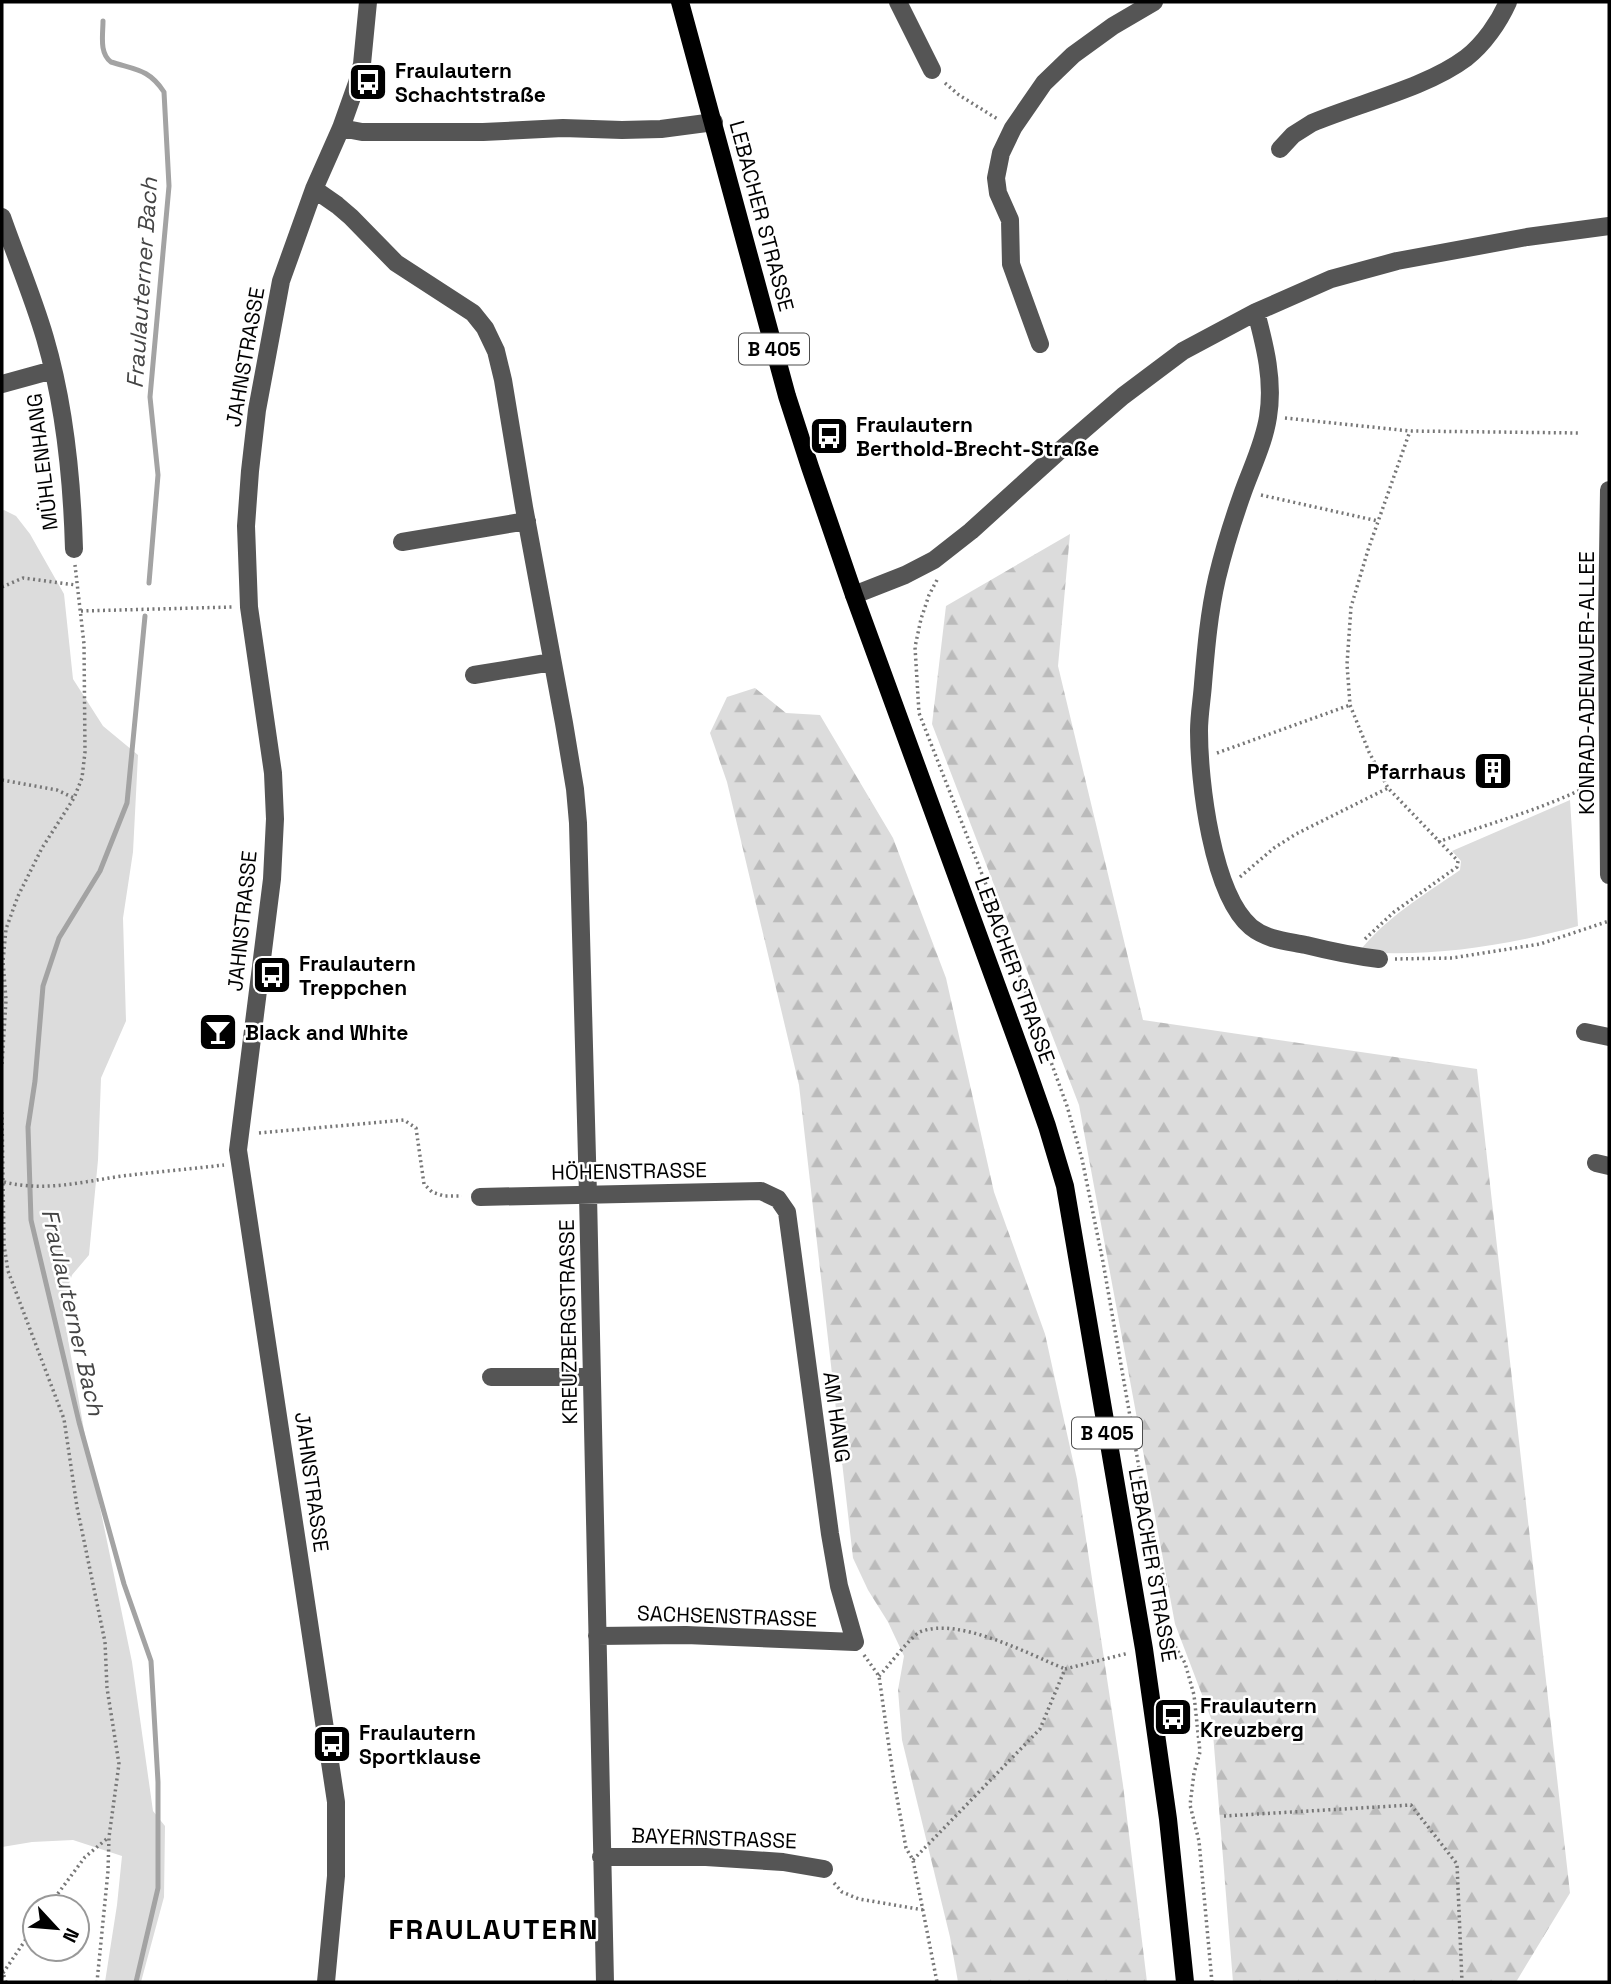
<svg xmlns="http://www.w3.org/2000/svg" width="1611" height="1984" viewBox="0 0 1611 1984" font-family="'Space Grotesk',sans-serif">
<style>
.grass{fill:#dcdcdc}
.forest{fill:url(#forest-firs)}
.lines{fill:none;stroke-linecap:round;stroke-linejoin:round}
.stream{stroke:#a3a3a3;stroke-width:5}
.path{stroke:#777;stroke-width:3.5;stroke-dasharray:2 3.5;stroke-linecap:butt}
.minor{stroke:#555;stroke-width:18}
.major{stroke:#000;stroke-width:18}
.labels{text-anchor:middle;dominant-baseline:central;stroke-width:5;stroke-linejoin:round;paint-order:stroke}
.shield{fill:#fff;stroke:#4c4c4c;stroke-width:2}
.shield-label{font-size:19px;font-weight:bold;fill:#000}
.poi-label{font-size:21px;font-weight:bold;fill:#000;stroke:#fff;text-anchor:start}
.street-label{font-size:21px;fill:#000;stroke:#fff}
.water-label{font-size:23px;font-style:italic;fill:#444;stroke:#fff}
.district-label{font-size:28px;font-weight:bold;letter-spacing:2px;fill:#000;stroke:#fff}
</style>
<defs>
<pattern id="forest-firs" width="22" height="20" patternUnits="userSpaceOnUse" patternTransform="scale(1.75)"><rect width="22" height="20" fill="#dcdcdc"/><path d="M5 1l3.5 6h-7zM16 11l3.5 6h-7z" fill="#bbb"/></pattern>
</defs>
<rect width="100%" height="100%" fill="#fff"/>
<path class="grass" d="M4 510 16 516 30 534 64 594 73 679 103 726 138 755 133 852 123 918 126 1021 101 1078 98 1160 89 1255 72 1275 62 1305 84 1430 132 1662 153 1811 165 1826 164 1897 141 1982H105L117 1905 122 1856 73 1840 32 1842 2 1847V511Z
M1570 800 1578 926C1506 946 1434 957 1359 952 1385 918 1424 895 1460 870L1461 861 1452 851Z"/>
<path class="forest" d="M1070 534 1058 666 1143 1020 1477 1069 1570 1893 1516 1982H1233L1212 1721 1175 1624 1079 1105 932 724 946 606Z
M755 688 786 713 820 715 893 838 946 978 994 1192 1045 1334 1077 1479 1123 1785 1147 1982H958L950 1937 902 1740 898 1690 904 1656 888 1622 868 1590 853 1558 799 1085 727 782 710 733 727 697Z"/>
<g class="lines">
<path class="stream" d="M103 21C103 35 99 53 111 62 136 70 149 69 164 92L169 186 150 397 158 475 149 583
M136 1982 158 1888V1782L151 1661 124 1584 79 1422 31 1220 28 1127 35 1081 43 986 59 938 100 871 127 803 145 616"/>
<path class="path" d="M945 83 959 95 999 120
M1285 418 1410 431 1579 433
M1261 495 1378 521
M937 580 929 595 921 619 915 647 919 713 994 905 1067 1106 1082 1159 1103 1262 1149 1525 1158 1551 1165 1585 1161 1603 1168 1634 1185 1663 1194 1695 1200 1752 1194 1773 1190 1805 1199 1841 1212 1982
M2 587 23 578 76 585
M81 611 233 607
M1217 753 1350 705
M2 780 57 790 74 798
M1438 842C1489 823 1542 810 1590 785
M1240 877 1274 848 1296 834 1388 788
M1365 939 1394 912 1457 867 1458 861 1388 788 1369 752 1350 705 1347 664 1351 607 1368 550 1410 431
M1395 959 1452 958 1540 944 1609 921
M2 1064 6 1000 3 961 6 929 18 896 42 848 74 798 82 778 85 752 84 644 75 565
M2 1112 4 1245 8 1271 64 1419 77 1507 105 1642 107 1688 119 1764 109 1837 108 1871 97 1982
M259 1133 404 1120 416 1128 424 1184 432 1192 444 1196H462
M4 1182C45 1192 81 1182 122 1176 156 1172 190 1169 224 1165
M864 1655 879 1676 893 1775 906 1848 913 1860 937 1982
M879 1676C888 1667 910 1637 920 1632 957 1616 1029 1654 1065 1669
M1224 1816 1411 1805 1457 1864 1462 1982
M913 1860 1040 1729 1065 1669 1129 1653
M834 1883 842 1892 859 1899 924 1910
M48 1907 85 1857 109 1837
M2 1970 6 1982
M3 1973 35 1926"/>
<path class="minor" d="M898 2 932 70
M341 128 362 132H483L563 128 622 130 661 129 714 122
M1280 149 1293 135 1312 123C1359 103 1426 88 1466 58 1484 44 1499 22 1508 2
M314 189 337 205 351 217 396 263 473 313 485 328 496 351 503 380 524 507 564 723 575 789 578 823 588 1195 605 1982
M2 217C16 257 33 297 45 338 65 406 72 478 74 549
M1256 312C1265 346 1274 381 1268 417 1264 443 1252 467 1243 492 1233 520 1224 549 1217 578 1209 613 1206 648 1203 684 1202 699 1199 715 1199 731 1199 781 1212 894 1251 927 1267 940 1287 941 1306 945 1330 951 1354 956 1379 959
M1040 344 1011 264 1010 220 998 193 996 178 1001 153 1013 128 1044 83 1073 55 1113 26 1154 2
M2 384 53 370
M1609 490 1607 627 1609 875
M402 542 527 521
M854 595 905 575 934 560 971 531 1057 453 1123 396 1183 351 1256 312 1331 279 1397 261 1527 237 1609 226
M474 675 552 662
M1585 1032 1609 1037
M1596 1163 1609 1166
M480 1197 761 1191 778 1199 787 1212 830 1534 839 1586 855 1642 686 1635 597 1636
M491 1377H592
M601 1857H706L783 1862 824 1869
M326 1982 336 1876V1802L238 1150 272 879 275 819 273 773 249 607 246 526 250 471 257 410 281 281 314 189 341 128 357 83 362 64 368 2"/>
<path class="major" d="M680 2 787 396 810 467 854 595 1026 1066 1047 1126 1065 1186 1144 1649 1168 1819 1185 1982"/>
</g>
<defs>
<g id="bus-square" transform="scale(2.0125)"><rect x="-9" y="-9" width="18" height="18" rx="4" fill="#000" stroke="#fff"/><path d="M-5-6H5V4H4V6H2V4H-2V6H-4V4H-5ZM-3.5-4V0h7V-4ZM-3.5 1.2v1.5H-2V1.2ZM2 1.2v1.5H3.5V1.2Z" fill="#fff"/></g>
<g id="building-square" transform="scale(2.0125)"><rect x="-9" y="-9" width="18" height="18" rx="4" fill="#000" stroke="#fff"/><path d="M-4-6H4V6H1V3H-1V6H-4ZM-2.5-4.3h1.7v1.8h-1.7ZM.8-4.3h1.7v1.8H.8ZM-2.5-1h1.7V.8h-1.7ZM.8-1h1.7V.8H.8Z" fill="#fff"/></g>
<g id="bar-square" transform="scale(2.0125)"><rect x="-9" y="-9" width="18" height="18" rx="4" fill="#000" stroke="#fff"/><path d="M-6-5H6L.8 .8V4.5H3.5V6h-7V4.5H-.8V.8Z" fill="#fff"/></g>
</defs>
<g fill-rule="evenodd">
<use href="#bus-square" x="368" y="82"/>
<use href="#bus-square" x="829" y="436"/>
<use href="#building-square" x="1493" y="771"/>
<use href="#bus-square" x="272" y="975"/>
<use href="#bar-square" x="218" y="1032"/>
<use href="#bus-square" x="1173" y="1717"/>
<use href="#bus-square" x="332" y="1744"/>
</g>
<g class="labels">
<g class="shield">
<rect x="739" y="333.5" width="70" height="31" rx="5"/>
<rect x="1072" y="1417.5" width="70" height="31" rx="5"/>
</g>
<g class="shield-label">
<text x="774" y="349">B 405</text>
<text x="1107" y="1433">B 405</text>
</g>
<g class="poi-label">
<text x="395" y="70">Fraulautern<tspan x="395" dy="24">Schachtstraße</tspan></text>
<text x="856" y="424">Fraulautern<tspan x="856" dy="24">Berthold-Brecht-Straße</tspan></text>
<text x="1466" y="771" text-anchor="end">Pfarrhaus</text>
<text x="299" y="963">Fraulautern<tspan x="299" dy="24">Treppchen</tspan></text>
<text x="245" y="1032">Black and White</text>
<text x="1200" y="1705">Fraulautern<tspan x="1200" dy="24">Kreuzberg</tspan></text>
<text x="359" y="1732">Fraulautern<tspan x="359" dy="24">Sportklause</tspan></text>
</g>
<g class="street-label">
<text transform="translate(762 216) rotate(75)">LEBACHER STRASSE</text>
<text transform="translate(245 357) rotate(-80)">JAHNSTRASSE</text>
<text transform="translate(42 462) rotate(-97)">MÜHLENHANG</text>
<text transform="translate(1586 683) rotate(-90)">KONRAD-ADENAUER-ALLEE</text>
<text transform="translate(242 921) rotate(-84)">JAHNSTRASSE</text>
<text transform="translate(1015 970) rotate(70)">LEBACHER STRASSE</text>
<text transform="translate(629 1171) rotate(-1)">HÖHENSTRASSE</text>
<text transform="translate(568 1322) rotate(-91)">KREUZBERGSTRASSE</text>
<text transform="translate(837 1417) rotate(82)">AM HANG</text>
<text transform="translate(312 1482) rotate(82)">JAHNSTRASSE</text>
<text transform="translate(1153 1565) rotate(80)">LEBACHER STRASSE</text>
<text transform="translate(727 1616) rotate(2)">SACHSENSTRASSE</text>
<text transform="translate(714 1838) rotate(2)">BAYERNSTRASSE</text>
</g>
<g class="water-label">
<text transform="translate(142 283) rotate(-86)">Fraulauterner Bach</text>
<text transform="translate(73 1312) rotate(77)">Fraulauterner Bach</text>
</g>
<g class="district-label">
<text x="494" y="1929">FRAULAUTERN</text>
</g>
</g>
<rect width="1611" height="1984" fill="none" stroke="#000000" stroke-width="7"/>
<g transform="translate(56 1928) rotate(116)"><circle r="33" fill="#ffffff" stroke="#999999" stroke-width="2"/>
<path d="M0-5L12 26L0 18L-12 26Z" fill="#000000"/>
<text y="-10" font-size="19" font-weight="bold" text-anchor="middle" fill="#000000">N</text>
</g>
</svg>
